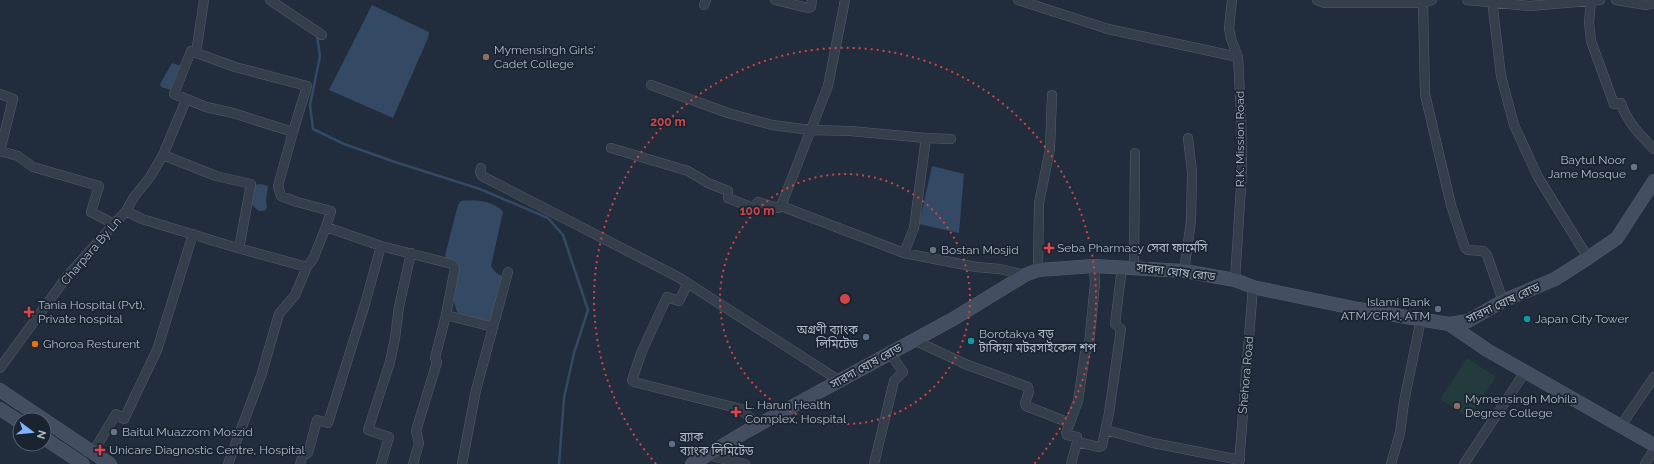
<svg xmlns="http://www.w3.org/2000/svg" width="1654" height="464" viewBox="0 0 1654 464" font-family="Raleway,'Noto Sans Bengali',sans-serif">
<style>
.green{fill:#233b3d}
.water{fill:#344964}
.lines{fill:none;stroke-linecap:round;stroke-linejoin:round}
.stream{stroke:#344964;stroke-width:2.5}
.street-casing{stroke:#535d6a;stroke-width:10}
.secondary-casing{stroke:#535d6a;stroke-width:14}
.street{stroke:#353f4c;stroke-width:9}
.secondary{stroke:#434e60;stroke-width:13}
.ring{fill:none;stroke:#ce4548;stroke-width:2;stroke-dasharray:2 4}
.education-dot{fill:#8d6e63;stroke:#1a2431;stroke-width:1.5}
.worship-dot{fill:#6b7280;stroke:#1a2431;stroke-width:1.5}
.health-dot{fill:#e0444e;stroke:#1a2431;stroke-width:1.5}
.service-dot{fill:#5c6f8a;stroke:#1a2431;stroke-width:1.5}
.culture-dot{fill:#0f9aa8;stroke:#1a2431;stroke-width:1.5}
.food-dot{fill:#e8710a;stroke:#1a2431;stroke-width:1.5}
.labels{text-anchor:middle;dominant-baseline:central;stroke-width:3.5;stroke-linejoin:round;paint-order:stroke}
.poi-label{font-size:12px;fill:#b0bac8;stroke:#1a2431;text-anchor:start}
.street-label{font-size:12px;fill:#b0bac8;stroke:#1a2431}
.centre{fill:#ce4548;stroke:#1a2431;stroke-width:2}
.ring-label{font-size:12px;text-anchor:middle;font-weight:bold;fill:#ce4548;stroke:#1a2431;stroke-width:3.5;stroke-linejoin:round;paint-order:stroke}
</style>
<rect width="100%" height="100%" fill="#212d3c"/>
<path class="green" d="M1467 358 1496 377 1469 418 1440 399Z"/>
<path class="water" d="M372 5 429 32 428 38 393 118 329 90Z
M172 63 181 66 171 90 161 87 160 84Z
M932 166 964 174 959 233 919 224Z
M261 184 268 186 266 200 267 208 264 211H259L251 204 255 185Z
M461 201C476 200 493 200 503 212L491 266 496 273 504 277 493 318 489 322 461 316C449 306 455 282 457 268L446 258 445 255 458 205Z"/>
<g class="lines">
<path class="stream" d="M317 36 320 56 310 105 313 129 344 144 395 162 480 189 548 218 563 235 588 310 574 353 564 398 559 464"/>
<g class="street-casing">
<path id="street" d="M270 0 322 35
M775 0 808 8 811 7 812 0
M845 0 828 86 781 206 904 253 976 267 1000 269 1025 275
M1018 0 1108 29 1238 57
M1232 0 1229 28 1231 39 1238 57 1241 113 1242 171 1235 280
M1317 0 1325 3H1423L1432 0
M1467 0 1530 6 1600 0
M1492 0 1501 76 1514 125 1538 177 1588 258
M1616 0 1646 5 1654 3
M1591 1 1589 22 1591 41 1614 104 1621 103C1627 122 1640 135 1654 149
M1423 3 1425 94 1451 205 1465 248 1468 250 1483 251 1487 255 1503 301
M704 5 706 0
M196 53 204 0
M651 85 728 113 772 125 811 130 850 131 926 138
M0 94 13 99 0 151
M611 148 688 171 708 183 728 191V198L753 208 758 202 778 208 781 206
M0 151 18 156 33 167 99 186 91 212 114 224
M163 155 216 176 251 184 240 243
M481 168 480 172 482 176 678 277 840 381
M126 211 134 197 150 177 163 155 186 100
M326 227 381 246 452 264 455 268 446 315 435 358 437 362 416 431 419 443 413 464
M904 253 914 228 926 138 951 139
M1134 267 1135 153
M1038 270 1039 203 1050 149 1052 95
M1184 271 1191 221 1192 172 1188 138
M688 283 679 301 667 297 642 351 632 380 634 382 741 409 758 426
M446 315 493 327
M914 340 965 364 1028 387 1029 392 1025 403 1026 406 1070 423
M0 368 68 275 126 211 142 219 234 247 307 267
M1620 427 1654 377
M1106 430 1153 443 1240 460
M1077 442V437L1067 435 1066 433 1078 401 1085 353 1089 345 1095 283 1094 266
M93 452 116 414 124 419 157 350 193 234
M707 455 745 464
M228 464 261 376 279 314 295 295 307 267 313 259 326 227 331 211 297 202 281 196 278 186 293 132 233 113 206 107 174 94 191 51 235 67 307 86 293 132
M300 464 303 455 308 453 317 420 328 423 365 304 381 246
M381 464 389 437 368 430 390 362 395 338 399 307 411 253
M462 464 476 390 508 272
M874 464 894 381 903 372 890 353
M1071 464 1077 442 1099 447 1102 446 1109 413 1121 329 1115 324 1122 267
M1239 464 1253 287
M1391 464 1400 433 1404 402 1421 319
M1464 464 1525 372
M1645 464 1654 450"/>
</g>
<g class="secondary-casing">
<path id="secondary" d="M1449 324 1487 350 1654 445
M0 390 110 464
M0 409 20 422
M44 438 83 464
M692 464 747 431 953 319 1025 275 1038 270 1094 266 1184 271 1235 280 1253 287 1358 309 1449 324 1468 321 1503 301 1555 279 1588 258 1617 238 1654 181"/>
</g>
<use href="#street" class="street"/>
<use href="#secondary" class="secondary"/>
</g>
<g class="ring">
<circle cx="845" cy="299" r="125"/>
<path d="M656 464A251 251 0 1 1 1034 464"/>
</g>
<g class="education-dot">
<circle cx="486" cy="57" r="4"/>
<circle cx="1457" cy="406" r="4"/>
</g>
<g class="worship-dot">
<circle cx="1634" cy="167" r="4"/>
<circle cx="933" cy="250" r="4"/>
<circle cx="114" cy="432" r="4"/>
</g>
<g class="health-dot">
<path d="M1047 242h4v4h4v4h-4v4h-4v-4h-4v-4h4z"/>
<path d="M27 306h4v4h4v4h-4v4h-4v-4h-4v-4h4z"/>
<path d="M734 406h4v4h4v4h-4v4h-4v-4h-4v-4h4z"/>
<path d="M98 444h4v4h4v4h-4v4h-4v-4h-4v-4h4z"/>
</g>
<g class="service-dot">
<circle cx="1438" cy="309" r="4"/>
<circle cx="866" cy="337" r="4"/>
<circle cx="672" cy="444" r="4"/>
</g>
<g class="culture-dot">
<circle cx="1527" cy="319" r="4"/>
<circle cx="971" cy="341" r="4"/>
</g>
<circle class="food-dot" cx="35" cy="344" r="4"/>
<g class="labels">
<g class="poi-label">
<text x="494" y="50">Mymensingh Girls'<tspan x="494" dy="14">Cadet College</tspan></text>
<text x="1626" y="160" text-anchor="end">Baytul Noor<tspan x="1626" dy="14">Jame Mosque</tspan></text>
<text x="1057" y="248">Seba Pharmacy সেবা ফার্মেসি</text>
<text x="941" y="250">Bostan Mosjid</text>
<text x="1430" y="302" text-anchor="end">Islami Bank<tspan x="1430" dy="14">ATM/CRM, ATM</tspan></text>
<text x="38" y="305">Tania Hospital (Pvt),<tspan x="38" dy="14">Private hospital</tspan></text>
<text x="1535" y="319">Japan City Tower</text>
<text x="858" y="330" text-anchor="end">অগ্রণী ব্যাংক<tspan x="858" dy="14">লিমিটেড</tspan></text>
<text x="979" y="334">Borotakya বড়<tspan x="979" dy="14">টাকিয়া মটরসাইকেল শপ</tspan></text>
<text x="43" y="344">Ghoroa Resturent</text>
<text x="1465" y="399">Mymensingh Mohila<tspan x="1465" dy="14">Degree College</tspan></text>
<text x="745" y="405">L. Harun Health<tspan x="745" dy="14">Complex, Hospital</tspan></text>
<text x="122" y="432">Baitul Muazzom Moszid</text>
<text x="680" y="437">ব্র্যাক<tspan x="680" dy="14">ব্যাংক লিমিটেড</tspan></text>
<text x="109" y="450">Unicare Diagnostic Centre, Hospital</text>
</g>
<g class="street-label">
<text transform="translate(1240 139) rotate(-90)">R.K. Mission Road</text>
<text transform="translate(91 251) rotate(-49)">Charpara By Ln</text>
<text transform="translate(1176 272) rotate(7)">সারদা ঘোষ রোড</text>
<text transform="translate(1503 303) rotate(-25)">সারদা ঘোষ রোড</text>
<text transform="translate(866 366) rotate(-29)">সারদা ঘোষ রোড</text>
<text transform="translate(1246 375) rotate(-85)">Shehora Road</text>
</g>
</g>
<circle cx="845" cy="299" r="6" class="centre"/>
<g class="ring-label">
<text x="668" y="126">200 m</text>
<text x="757" y="215">100 m</text>
</g>
<g transform="translate(32 432) rotate(106)"><circle r="19" fill="#1a2431" stroke="#56606d"/>
<path d="M0-3L7 15L0 10L-7 15Z" fill="#80b3fd"/>
<text y="-6" font-size="11" font-weight="bold" text-anchor="middle" fill="#b0bac8">N</text>
</g>
</svg>
